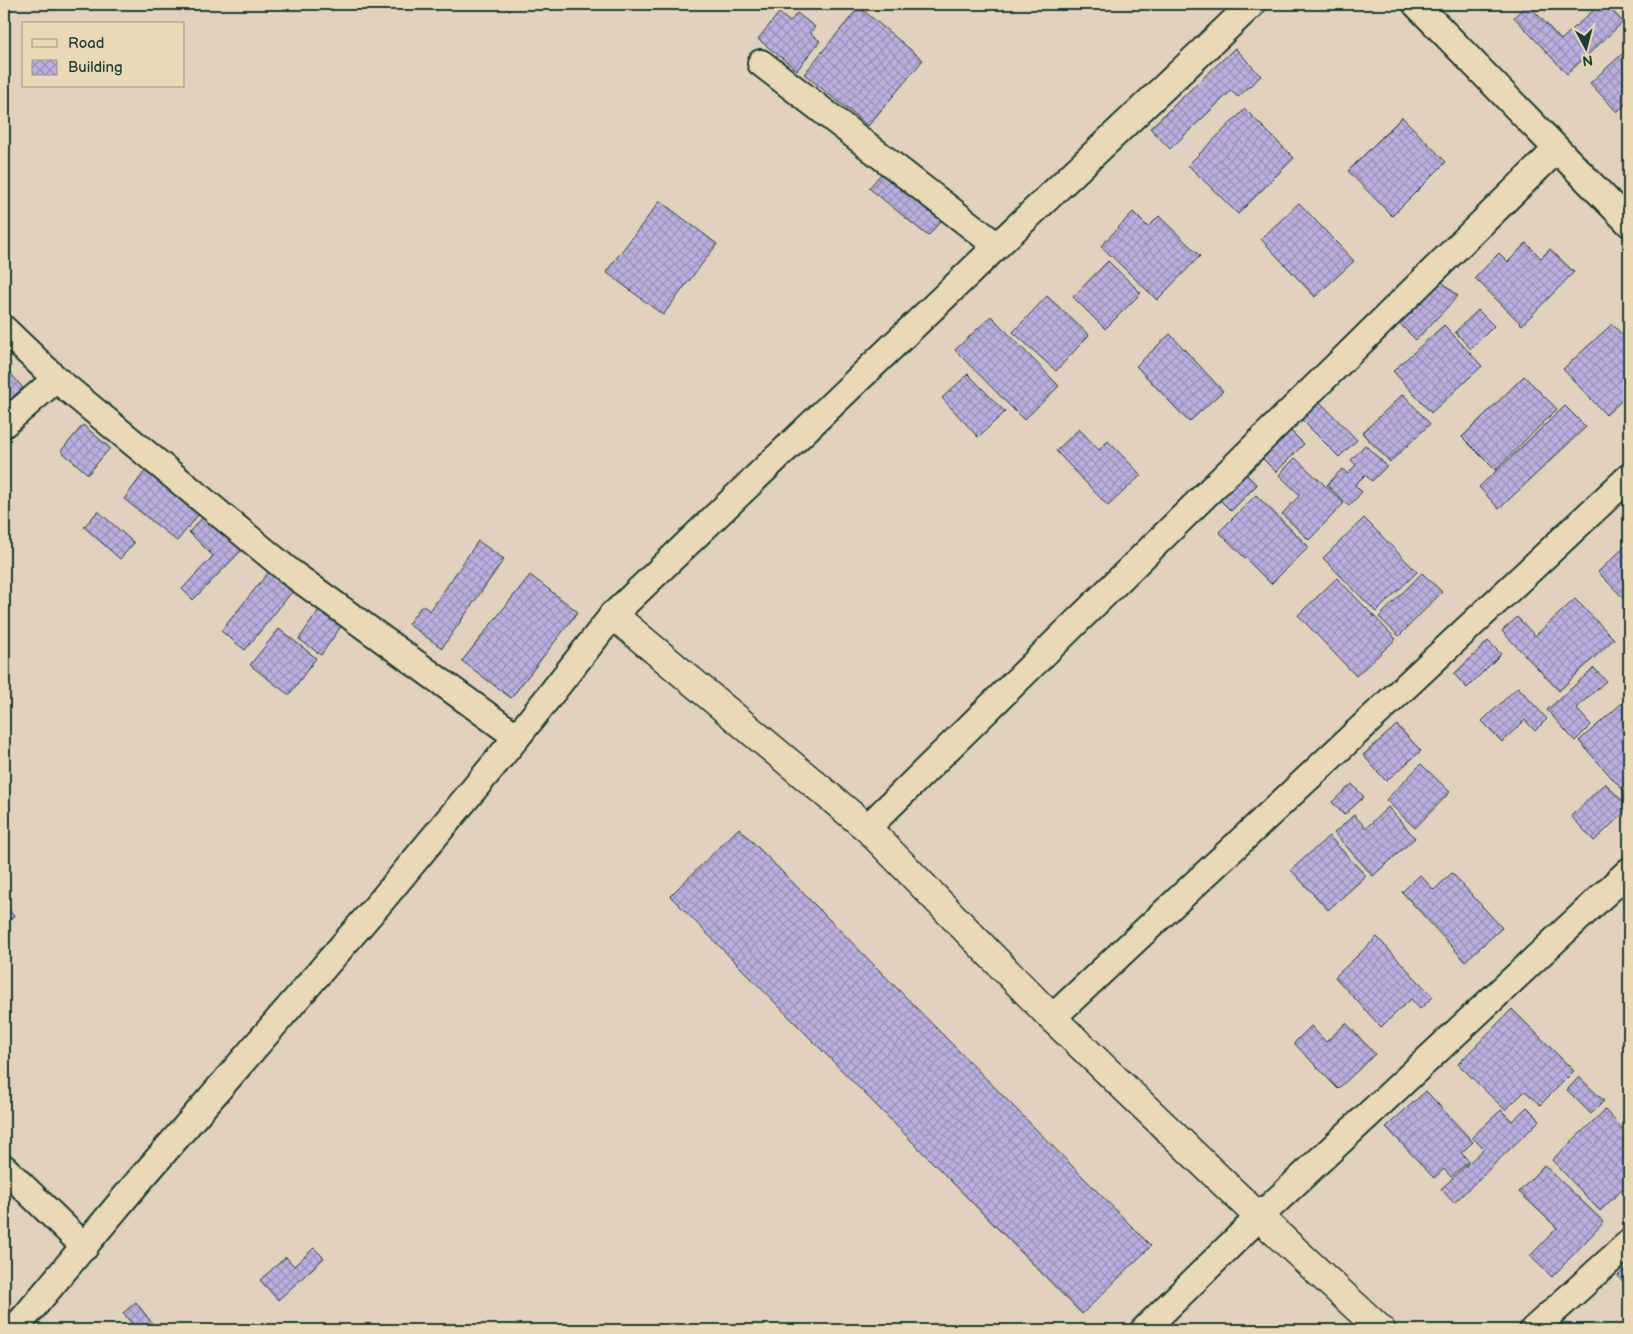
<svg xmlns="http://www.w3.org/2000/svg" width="1633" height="1334" viewBox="0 0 1633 1334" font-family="'Balsamiq Sans',sans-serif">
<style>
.building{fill:url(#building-cross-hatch);stroke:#1f3d34}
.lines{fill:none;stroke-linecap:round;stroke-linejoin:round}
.street-casing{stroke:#1f3d34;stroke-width:30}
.secondary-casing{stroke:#1f3d34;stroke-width:31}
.street{stroke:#ead9b6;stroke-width:26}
.secondary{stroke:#ead9b6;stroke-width:28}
</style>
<defs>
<pattern id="building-cross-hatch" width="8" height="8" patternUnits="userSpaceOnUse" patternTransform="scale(1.25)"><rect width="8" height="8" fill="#bcafe0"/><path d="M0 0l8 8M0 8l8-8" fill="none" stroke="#9890b6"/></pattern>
</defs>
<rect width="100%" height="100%" fill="#e1d1be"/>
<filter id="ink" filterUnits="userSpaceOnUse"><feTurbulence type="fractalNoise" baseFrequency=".02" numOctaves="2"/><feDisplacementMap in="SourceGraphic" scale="10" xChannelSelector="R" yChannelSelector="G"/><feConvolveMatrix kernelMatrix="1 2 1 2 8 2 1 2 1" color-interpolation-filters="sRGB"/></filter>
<g filter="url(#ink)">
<path class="building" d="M1528 4 1561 40 1600 4H1606L1623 22 1567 74 1514 17Z
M859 7 923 60 868 126 804 74Z
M779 13 790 22 797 13 815 27 810 33 820 41 797 70 758 39Z
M1235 48 1261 76 1238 97 1231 91 1170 149 1150 128Z
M1629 48V101L1617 112 1590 83Z
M1245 109 1294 158 1238 214 1188 165Z
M1402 117 1446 162 1392 216 1348 171Z
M882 173 941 221 928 236 869 188Z
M660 201 717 244 663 315 606 272Z
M1299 203 1354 261 1315 297 1261 239Z
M1133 212 1148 227 1159 216 1200 256 1157 300 1101 246Z
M1526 243 1541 258 1550 249 1574 272 1522 325 1475 278 1499 253 1508 262Z
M1108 261 1141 293 1105 329 1073 297Z
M1441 281 1458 296 1416 340 1400 324Z
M1047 296 1089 335 1056 371 1013 332Z
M1478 310 1494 326 1471 349 1455 332Z
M991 316 1059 386 1024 420 955 350Z
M1612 324 1629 342V394L1606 415 1563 369Z
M1444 325 1482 366 1431 413 1393 371Z
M1170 334 1223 391 1189 422 1136 366Z
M4 366 23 388 4 405Z
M968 374 1005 412 978 437 942 398Z
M1524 376 1557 409 1495 470 1462 437Z
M1403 394 1430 424 1390 462 1362 433Z
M1317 399 1357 440 1339 457 1299 417Z
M1565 406 1586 427 1499 509 1479 487Z
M83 425 110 448 88 474 61 451Z
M1285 425 1304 444 1276 472 1257 453Z
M1079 429 1099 450 1108 441 1141 475 1108 506 1056 451Z
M1365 445 1387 466 1372 481 1365 475 1355 485 1362 492 1349 506 1327 485 1342 469 1348 474 1356 465 1351 460Z
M1295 458 1344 503 1309 540 1282 514 1300 495 1279 475Z
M1240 468 1257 485 1231 511 1214 494Z
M145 471 199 514 177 541 124 499Z
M1256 495 1309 547 1271 584 1219 532Z
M98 511 134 543 120 559 84 527Z
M206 514 243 549 193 600 182 589 213 556 189 532Z
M1364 518 1417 572 1376 612 1323 558Z
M478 541 504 559 442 648 408 624 422 605 430 611Z
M1629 543V604L1598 572Z
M272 568 296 587 245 650 221 631Z
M1422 573 1442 592 1399 636 1379 617Z
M530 575 578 612 511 698 462 661Z
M1337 578 1396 639 1356 676 1298 615Z
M1575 599 1614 639 1559 691 1502 631 1517 617 1535 636Z
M321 607 344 622 321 655 299 639Z
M279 629 316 658 289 695 250 665Z
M1488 641 1501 654 1467 688 1454 674Z
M1594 668 1606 681 1576 708 1591 725 1575 741 1547 710Z
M1518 687 1547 719 1535 731 1525 720 1502 742 1482 721Z
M1629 697V797L1579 741Z
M1397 725 1421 751 1386 781 1363 755Z
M1421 764 1450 792 1415 828 1386 800Z
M1605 783 1629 808 1594 841 1571 816Z
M1352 784 1364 797 1344 815 1332 802Z
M1388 807 1415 838 1373 876 1334 833 1354 815 1366 828Z
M739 828 1151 1246 1082 1314 670 896Z
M1329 836 1366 876 1328 910 1291 870Z
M1452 873 1502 928 1465 961 1402 892 1420 875 1434 890Z
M4 905 14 916 4 925Z
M1377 937 1433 997 1420 1009 1411 999 1381 1027 1335 977Z
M1512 1009 1574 1071 1540 1105 1525 1091 1505 1110 1458 1064Z
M1346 1023 1375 1054 1338 1089 1294 1043 1311 1026 1326 1042Z
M1579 1077 1604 1101 1591 1114 1567 1090Z
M1426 1091 1473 1142 1461 1153 1469 1161 1451 1177 1444 1169 1434 1178 1386 1127Z
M1527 1107 1540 1120 1454 1203 1441 1189 1484 1149 1472 1137 1501 1110 1512 1121Z
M1605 1110 1629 1136V1183L1600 1211 1552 1160Z
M1544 1165 1604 1222 1552 1277 1530 1256 1557 1228 1519 1192Z
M314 1248 324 1258 278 1300 260 1280 286 1257 294 1266Z
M1629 1265V1288L1618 1276Z
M136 1302 157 1330H137L123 1313Z"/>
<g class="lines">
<g class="street-casing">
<path id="street" d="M1416 4 1629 223
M761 63 997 246
M4 329 56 379 290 572 517 737
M4 424 56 379
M867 828 1557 149
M1052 1018 1629 477
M4 1168 85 1247
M14 1330 132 1189 382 900 517 737 613 615 997 246 1252 4
M1144 1330 1259 1217 1629 871
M1533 1330 1629 1243"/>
</g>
<g class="secondary-casing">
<path id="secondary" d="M613 615 867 828 1052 1018 1259 1217 1381 1330"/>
</g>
<use href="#street" class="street"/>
<use href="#secondary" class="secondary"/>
</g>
</g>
<rect width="1633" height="1334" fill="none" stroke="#ead9b6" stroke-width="20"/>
<rect x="10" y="10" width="1613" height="1314" fill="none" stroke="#1f3d34" stroke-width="2" filter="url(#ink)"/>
<rect x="22" y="22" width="162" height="65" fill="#ead9b6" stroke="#999b82"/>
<rect x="32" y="39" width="25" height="8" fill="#ead9b6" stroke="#999b82"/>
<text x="68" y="48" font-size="15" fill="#1f3d34">Road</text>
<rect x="32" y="60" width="25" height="15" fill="url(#building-cross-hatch)" stroke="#999b82"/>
<text x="68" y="72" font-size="15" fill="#1f3d34">Building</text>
<g transform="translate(1586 48) rotate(173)" stroke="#ead9b6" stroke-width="4" paint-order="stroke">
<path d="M0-4L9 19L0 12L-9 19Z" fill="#1f3d34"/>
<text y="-8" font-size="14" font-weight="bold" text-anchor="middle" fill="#1f3d34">N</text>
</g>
</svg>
